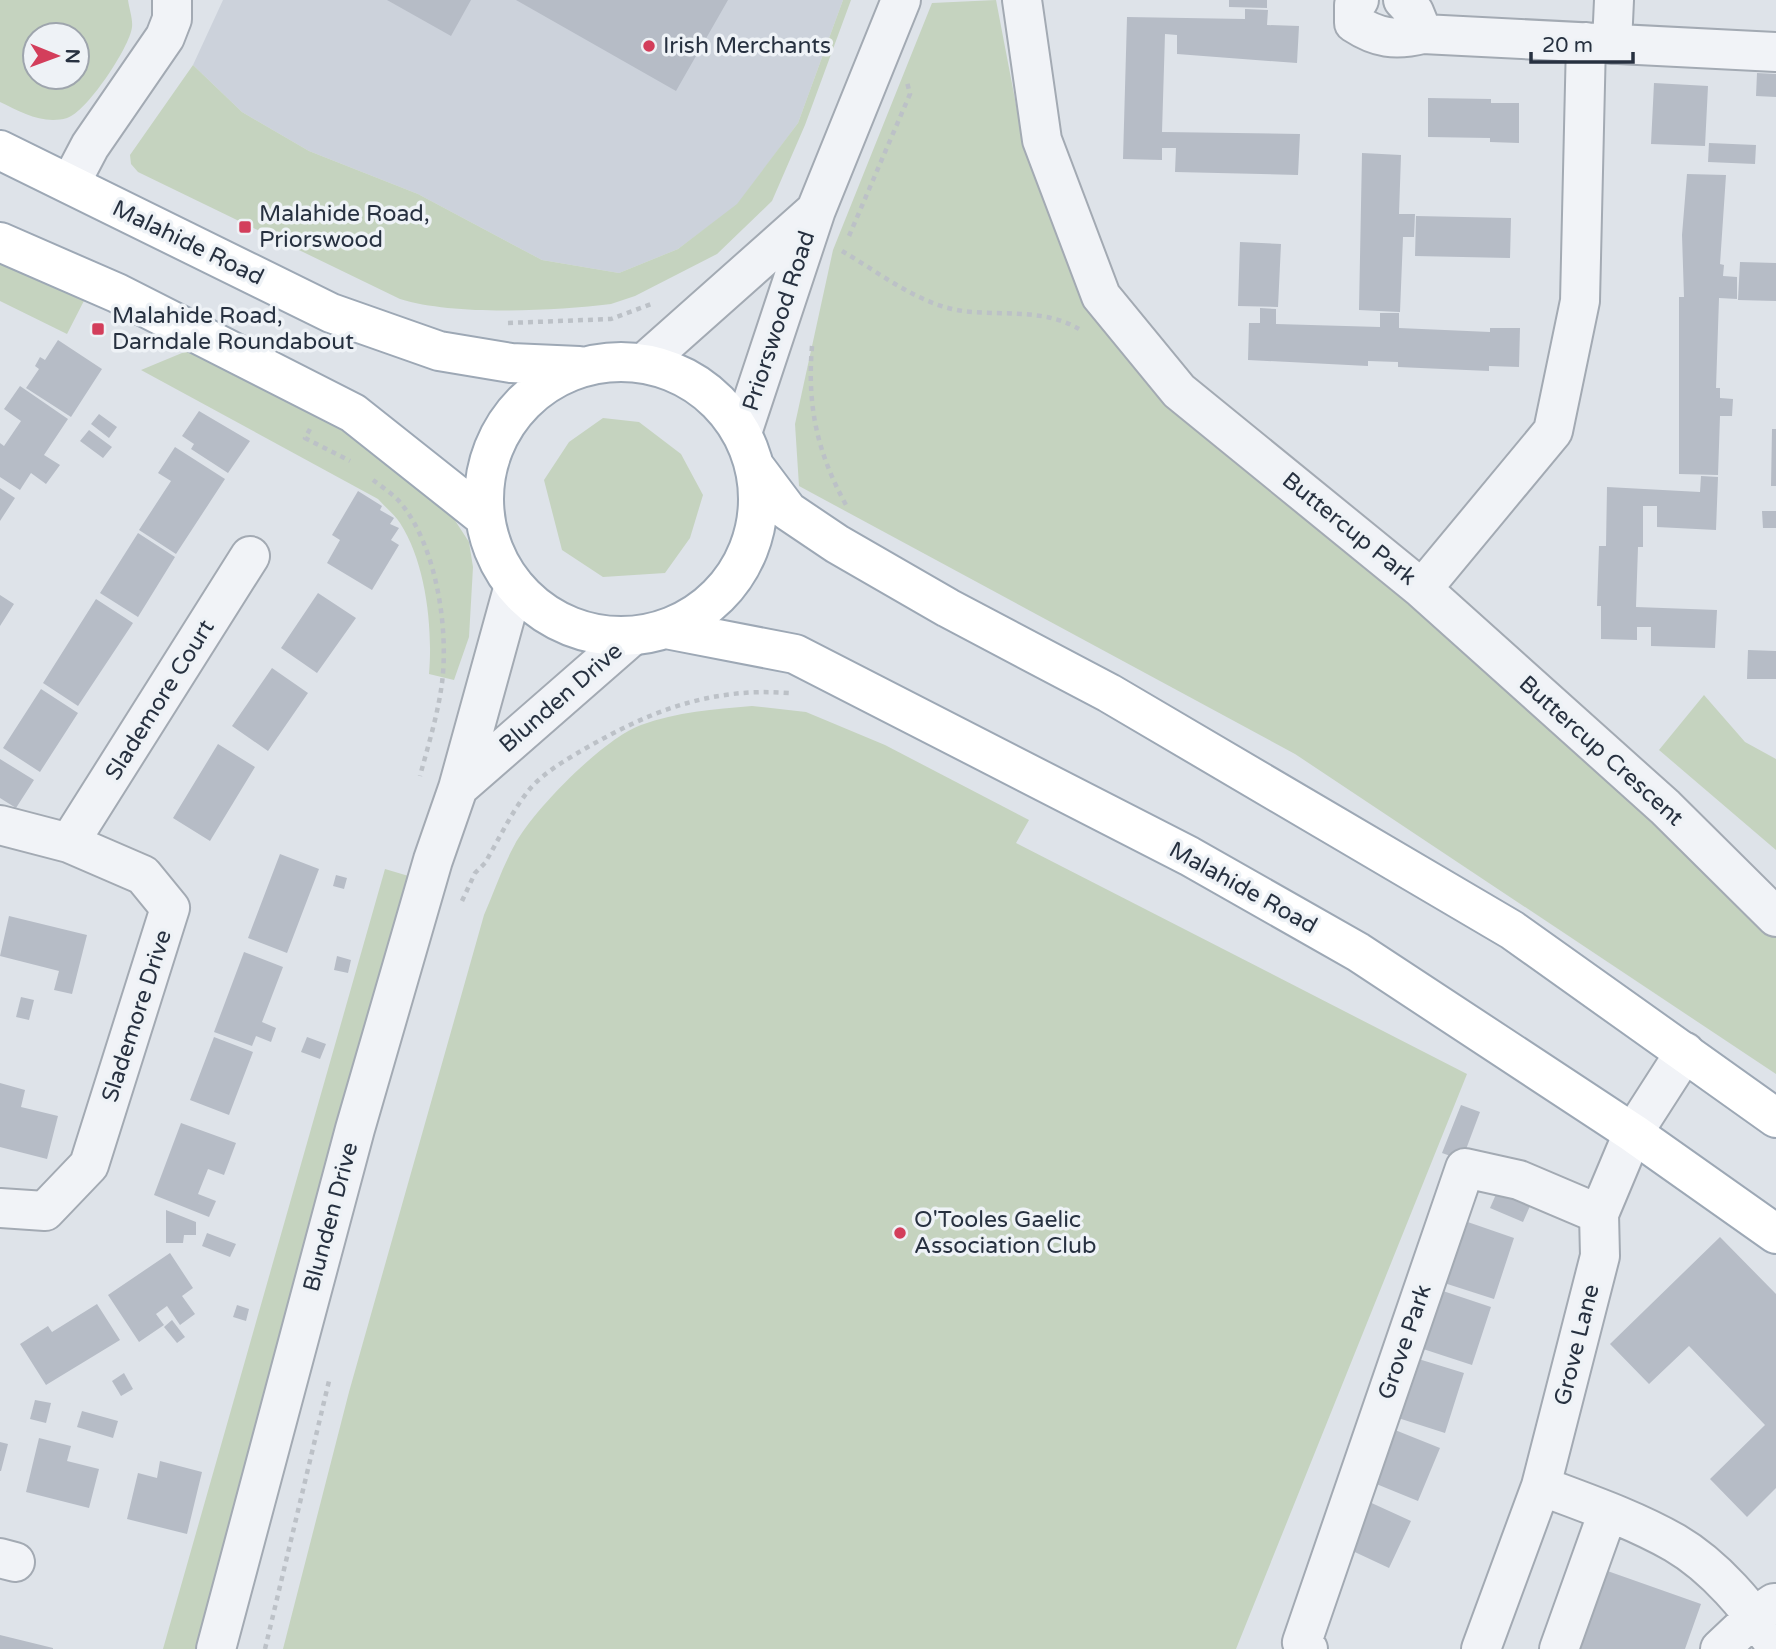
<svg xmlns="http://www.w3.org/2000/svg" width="1776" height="1649" viewBox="0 0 1776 1649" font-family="'Varela Round',sans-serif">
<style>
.built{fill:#ccd2db}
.green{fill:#c5d3bf;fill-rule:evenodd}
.building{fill:#b6bcc6}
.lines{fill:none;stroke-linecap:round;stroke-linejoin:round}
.minor-casing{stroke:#a3aab3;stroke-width:42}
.major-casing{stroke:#9da8b5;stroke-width:42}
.path{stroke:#bcc1c7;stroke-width:4.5;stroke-dasharray:5 5;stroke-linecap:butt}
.minor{stroke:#f1f3f7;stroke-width:38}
.major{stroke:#fff;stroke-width:38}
.poi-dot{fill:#d33e5b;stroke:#eef2f6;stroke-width:2.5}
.labels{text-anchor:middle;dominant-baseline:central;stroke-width:7;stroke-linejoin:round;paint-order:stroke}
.poi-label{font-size:23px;fill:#273140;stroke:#eef2f6;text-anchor:start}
.street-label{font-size:23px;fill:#273140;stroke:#eef2f6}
</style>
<rect width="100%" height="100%" fill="#dee3e9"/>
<path class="built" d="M223 0H843L798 123 737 205 678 249 619 273 542 260 418 194 309 151 242 112 193 65Z"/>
<path class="green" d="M0 0H128C129 8 133 19 132 27 130 47 86 113 67 118 43 125 21 112 0 102ZM35 35H77V77H35Z
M843 0H851L805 125 772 201 717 254 635 296 611 304C552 311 455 316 400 299L138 172 131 164 130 155 193 65 242 112 309 151 418 194 542 260 619 273 678 249 737 204 798 123Z
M996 0 1022 136 1076 286 1189 422 1519 677 1776 926V1074L1295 754 799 486 795 424 833 250 932 3Z
M0 244 90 289 67 334 0 301Z
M194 348 376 444 434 488 469 542 473 567 469 637 454 680 429 674C433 628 426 563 400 523 395 515 385 507 378 499L141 370Z
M603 418 639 422 681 454 703 495 690 538 665 573 603 577 562 550 544 480 569 442Z
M1704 695 1745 742 1776 759V850L1659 750Z
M752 706 806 712 885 745 1029 820 1016 843 1467 1074 1236 1649H283L349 1392 484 915C494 892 502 868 514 846 532 811 604 738 641 725 677 712 714 709 752 706Z
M385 869 422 880 215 1649H163Z"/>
<path class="building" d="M387 0H471L451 36Z
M516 0H728L676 91Z
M1229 0H1267V8L1229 7Z
M1245 9 1268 10 1267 25 1299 26 1297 63 1177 54V35L1165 34 1162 132 1300 134 1298 175 1175 172 1176 148H1162V160L1123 159 1127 17 1245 19Z
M1757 73 1776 74V97L1756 96Z
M1654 83 1708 86 1705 146 1651 144Z
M1428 98 1491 99V103H1519V143L1490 142V138L1428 137Z
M1709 143 1756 145 1755 164 1708 162Z
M1362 153 1401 155 1399 214H1415L1414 237H1403L1400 312 1359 310Z
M1687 174 1726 175 1720 264 1724 265 1723 276 1737 277V299L1719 298 1716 388H1720V398L1733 399 1732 416H1720L1718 475 1679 474V297H1684L1682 235Z
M1416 216 1511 218 1510 258 1415 256Z
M1240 242 1281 244 1278 307 1238 306Z
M1740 262 1776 263V301L1738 300Z
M1260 308 1276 309V324L1380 327V313H1399V328L1490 332V328H1520L1519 367 1489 366V371L1398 367V362L1368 361V366L1248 360 1249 323H1260Z
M58 340 102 369 71 417 26 388 39 369 35 366 40 357 45 360Z
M20 386 68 419 44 455 60 465 46 484 31 473 20 490 0 477V443L4 446 21 421 4 409Z
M199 411 250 441 228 473 191 449 194 444 182 436Z
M99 414 117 427 109 438 91 424Z
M1772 429H1776V486H1771Z
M89 430 112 447 103 458 80 441Z
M175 447 225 479 176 554 139 530 171 481 158 473Z
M1701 476 1718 477 1716 530 1657 527V506H1643V547H1638L1636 607 1717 610 1715 648 1651 646V627H1637V640L1601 639V606H1597L1599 546H1606L1607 487 1700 492Z
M0 488 15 498 0 521Z
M358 491 382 506 380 510 394 518 390 524 399 528 391 540 399 545 372 590 327 563 340 540 332 535Z
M1762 511H1776V528H1763Z
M138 533 175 557 138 617 100 593Z
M318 593 356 618 317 673 281 648Z
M0 595 14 604 0 626Z
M96 599 133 623 78 706 43 683Z
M1748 650 1776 651V679H1747Z
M272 668 308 693 268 751 232 726Z
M41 689 78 713 40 772 3 748Z
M218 744 255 767 210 841 173 818Z
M0 759 34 780 16 808 0 798Z
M280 854 319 869 287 953 248 938Z
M336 875 347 878 344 889 333 886Z
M9 916 87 935 72 994 54 990 59 971 0 956Z
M244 952 283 967 262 1022 276 1028 271 1042 256 1036 252 1046 214 1032Z
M337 956 351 960 348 973 334 970Z
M21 997 34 1000 29 1020 16 1017Z
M214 1037 253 1052 229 1115 190 1100Z
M307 1037 326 1044 320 1059 301 1052Z
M0 1083 25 1090 21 1107 58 1116 47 1159 0 1147Z
M1461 1105 1480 1112 1462 1160 1442 1153Z
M181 1123 236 1143 224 1175 208 1169 198 1194 216 1201 209 1217 154 1195Z
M1497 1192 1530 1206 1523 1222 1490 1208Z
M166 1210 196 1222V1235H184L183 1243H166Z
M1459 1219 1514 1238 1494 1299 1438 1281Z
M207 1233 236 1244 230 1257 202 1246Z
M1720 1237 1776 1294V1488L1747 1517 1710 1479 1765 1425 1689 1346 1649 1384 1610 1344Z
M170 1253 193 1288 182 1296 195 1314 180 1325 167 1306 156 1314 164 1325 139 1342 108 1295Z
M1437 1289 1491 1307 1472 1365 1417 1347Z
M97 1304 120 1340 46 1385 20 1344 48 1326 52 1332Z
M237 1305 249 1309 246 1321 233 1317Z
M172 1320 185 1337 177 1343 164 1327Z
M1412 1357 1464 1373 1445 1433 1395 1417Z
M124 1373 133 1389 121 1396 112 1381Z
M35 1400 51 1403 46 1423 30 1419Z
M82 1411 118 1421 113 1438 77 1427Z
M1390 1428 1440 1448 1418 1501 1369 1481Z
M39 1438 71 1446 67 1461 99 1469 89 1508 26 1492Z
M0 1442 8 1444 1 1471H0Z
M160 1461 202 1472 187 1534 127 1519 138 1473 157 1478Z
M1365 1500 1411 1521 1389 1568 1344 1547Z
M1599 1568 1701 1604 1685 1649H1571Z
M0 1635 53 1648V1649H0Z"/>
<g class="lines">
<g class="minor-casing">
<path id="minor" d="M1022 0 1042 140 1101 296 1179 391 1422 589 1665 807 1776 917
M1359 0 1354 5V23C1377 38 1395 41 1423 34L1776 52
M1403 0 1414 12 1423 34
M1612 44 1614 0
M70 184 90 146 165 37 172 19V0
M644 363 815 211
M742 433 816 210 901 0
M1422 589 1553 431 1580 301 1586 42
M458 788 632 636
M0 825 69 843 143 875 170 908 89 1165 45 1211 0 1208
M69 843 250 556
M1541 1486C1586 1503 1633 1519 1675 1543 1716 1567 1749 1608 1776 1646
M0 1558 15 1562
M216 1649 355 1129 433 860 458 788 514 585
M1308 1649 1302 1642 1465 1168 1519 1180 1599 1214
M1481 1649 1541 1486 1600 1256 1599 1214 1633 1133 1685 1052
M1559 1649 1608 1512
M1720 1649 1755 1616 1774 1603"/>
</g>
<g class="major-casing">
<path id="major" d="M0 150 331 313 439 351 511 363 579 366
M0 242 117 293 353 413 484 517
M484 499a137 137 0 1 1 274 0a137 137 0 1 1-274 0Z
M755 467 788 511 837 544 948 608 1109 693 1512 930 1776 1118
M666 629 795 654 1189 856 1358 952 1633 1133 1776 1234"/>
</g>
<path class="path" d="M849 236 910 94 907 82
M842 251C880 273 919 305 963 311 1002 316 1043 308 1079 329
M508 323 611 319 654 303
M812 346C807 406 817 452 846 505
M310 429 305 438 350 461
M373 480C381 486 391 493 398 500 436 542 449 628 442 683 438 714 428 746 420 776
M462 901 475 873 485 863C499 839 512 811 529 790 542 774 564 761 581 751 648 712 709 687 789 693
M265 1649 329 1381"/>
<use href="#minor" class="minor"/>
<use href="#major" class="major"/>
</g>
<g class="poi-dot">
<circle cx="649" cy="46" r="7"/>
<rect x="238" y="220" width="14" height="14" rx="3.5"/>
<rect x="91" y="322" width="14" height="14" rx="3.5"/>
<circle cx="900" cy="1233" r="7"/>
</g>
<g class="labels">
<g class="poi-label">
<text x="663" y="46">Irish Merchants</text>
<text x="259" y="214">Malahide Road,<tspan x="259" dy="26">Priorswood</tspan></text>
<text x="112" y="316">Malahide Road,<tspan x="112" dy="26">Darndale Roundabout</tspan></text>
<text x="914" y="1220">O'Tooles Gaelic<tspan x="914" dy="26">Association Club</tspan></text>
</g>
<g class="street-label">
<text transform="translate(188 243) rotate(26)">Malahide Road</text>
<text transform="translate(779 321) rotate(-72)">Priorswood Road</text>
<text transform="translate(1349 529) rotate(39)">Buttercup Park</text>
<text transform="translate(561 698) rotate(-41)">Blunden Drive</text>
<text transform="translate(160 700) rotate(-58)">Slademore Court</text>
<text transform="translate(1601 751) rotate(42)">Buttercup Crescent</text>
<text transform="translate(1243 888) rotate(29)">Malahide Road</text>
<text transform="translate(137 1016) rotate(-72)">Slademore Drive</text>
<text transform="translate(331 1217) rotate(-75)">Blunden Drive</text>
<text transform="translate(1405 1342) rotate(-71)">Grove Park</text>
<text transform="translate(1577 1345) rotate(-76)">Grove Lane</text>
</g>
</g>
<g transform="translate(56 56) rotate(91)"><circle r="33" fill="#eef2f6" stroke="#9ea5ad" stroke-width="2"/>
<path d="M0-5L12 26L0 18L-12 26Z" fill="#d33e5b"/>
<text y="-10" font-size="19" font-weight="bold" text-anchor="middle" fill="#273140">N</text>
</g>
<path d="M1531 52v10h102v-10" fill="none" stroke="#273140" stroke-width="3.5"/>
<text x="1542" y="52" font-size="21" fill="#273140" stroke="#eef2f6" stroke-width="5" paint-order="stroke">20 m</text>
</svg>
